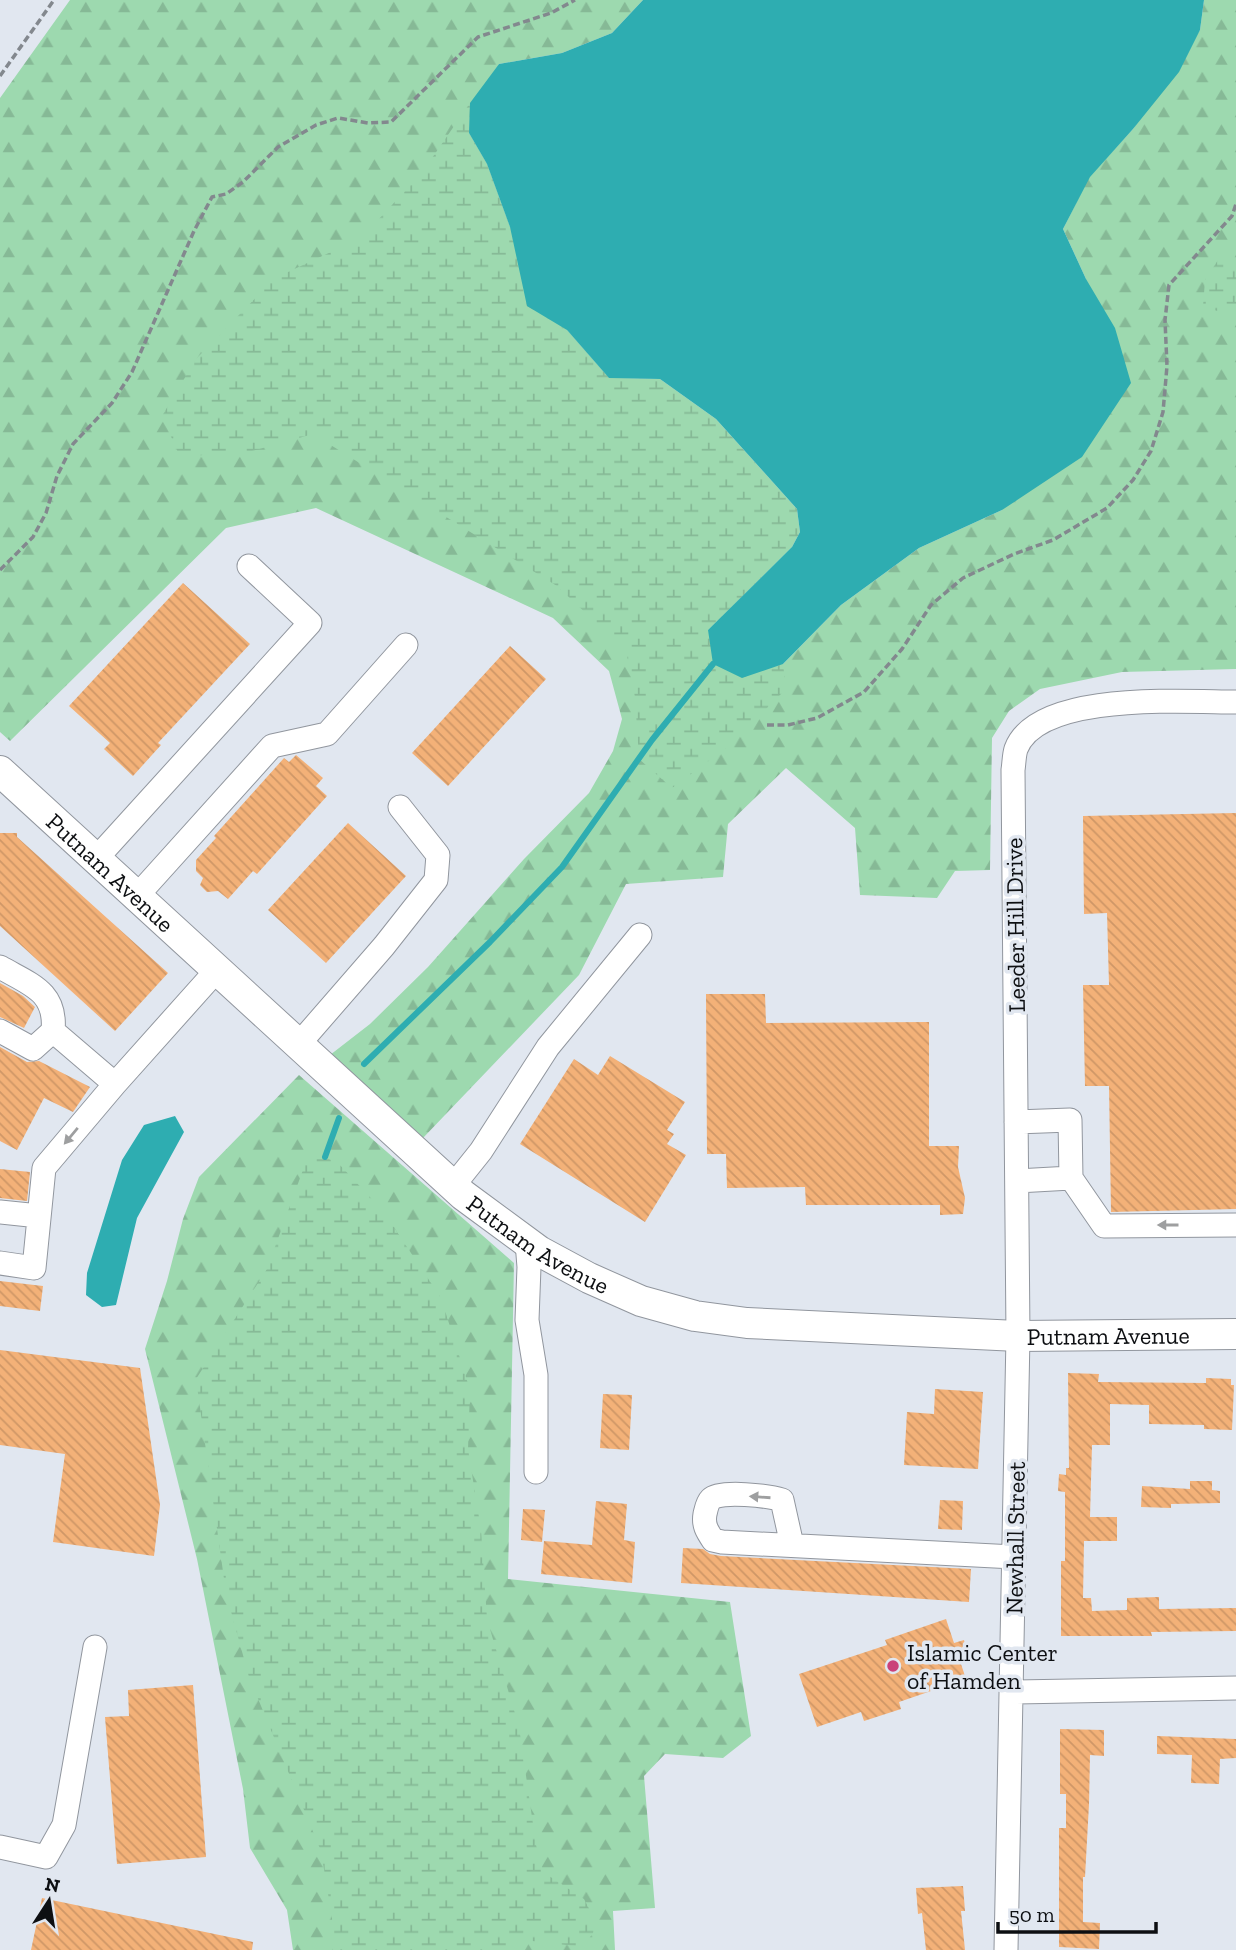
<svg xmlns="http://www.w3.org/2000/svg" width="1236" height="1950" viewBox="0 0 1236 1950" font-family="'Zilla Slab',serif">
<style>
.forest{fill:url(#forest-firs)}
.wetland{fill:url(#wetland-marsh)}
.water{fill:#2eadb1}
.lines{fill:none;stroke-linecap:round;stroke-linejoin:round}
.stream{stroke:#2eadb1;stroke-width:6}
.building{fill:url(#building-back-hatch)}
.minor-casing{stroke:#91969e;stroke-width:25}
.major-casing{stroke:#91969e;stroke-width:32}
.path{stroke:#83888e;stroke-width:3.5;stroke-dasharray:7 3.5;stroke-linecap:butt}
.minor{stroke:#fff;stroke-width:23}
.major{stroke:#fff;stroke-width:30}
.oneway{fill:#9e9fa0}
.poi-dot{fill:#ca417a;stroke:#e1e7f0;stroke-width:2.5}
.labels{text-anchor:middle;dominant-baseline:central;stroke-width:7;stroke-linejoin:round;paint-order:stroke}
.street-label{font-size:24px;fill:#0d0f12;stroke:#e1e7f0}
.poi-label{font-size:24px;fill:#0d0f12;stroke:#e1e7f0;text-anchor:start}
</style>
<defs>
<pattern id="forest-firs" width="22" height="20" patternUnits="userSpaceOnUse" patternTransform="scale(1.75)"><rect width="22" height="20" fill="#9dd9af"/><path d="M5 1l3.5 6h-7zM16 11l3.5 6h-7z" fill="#86b996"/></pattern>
<pattern id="wetland-marsh" width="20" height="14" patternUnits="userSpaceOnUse" patternTransform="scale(1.75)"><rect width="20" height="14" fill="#9dd9af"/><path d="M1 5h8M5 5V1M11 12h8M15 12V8" fill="none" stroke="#86b996"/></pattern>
<pattern id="building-back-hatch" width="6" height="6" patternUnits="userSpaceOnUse" patternTransform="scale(1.75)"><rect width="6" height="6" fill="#f3b178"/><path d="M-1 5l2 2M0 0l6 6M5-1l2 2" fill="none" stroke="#cf9767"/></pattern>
</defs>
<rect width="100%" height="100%" fill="#e1e7f0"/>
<path class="forest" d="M70 0H643L612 33 562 53 499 64 469 133 487 164 510 227 567 330 609 378 660 379 792 547 708 630 783 664 841 605 919 548 1002 510 1086 279 1063 229 1089 177 1133 129 1200 30 1204 0H1236V669L1122 672 1040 689 1009 711 992 738 990 870 955 871 937 898 860 895 855 828 786 768 728 824 723 877 626 884 579 975 423 1138 330 1055 370 1024 428 967 524 859 589 793 613 751 622 719 609 671 553 618 316 508 226 528 10 741 0 732V98Z
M299 1075 514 1263 508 1579 730 1602 751 1736 723 1758 665 1754 644 1776 655 1908 613 1911 615 1950H293L287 1910 250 1848 243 1789 197 1559 145 1349 167 1281 183 1219 199 1177Z"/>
<path class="wetland" d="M470 103 469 133 487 164 510 227 527 306 567 330 609 378 660 379 716 419 797 509 800 532 792 547 708 630 742 678 783 664 786 689 729 746 672 788 639 759 635 697 626 651 557 586 313 434 252 451 180 457 162 416 196 359 275 278 361 238 421 174Z
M1218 260 1236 262V316L1203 307 1205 280Z
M308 1156 325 1157 339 1164 383 1211 441 1298 470 1390 468 1449 481 1530 487 1619 519 1727 536 1845 543 1872 584 1899 598 1926 583 1947 524 1940 501 1950H333L332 1918 321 1851 249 1677 226 1593 196 1379 267 1269Z"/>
<path class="water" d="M643 0H1204L1200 30 1179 72 1133 129 1090 177 1063 229 1086 279 1115 328 1131 383 1082 457 1002 510 919 548 841 605 783 664 742 678 713 664 708 630 792 547 800 532 797 509 716 419 660 379 609 378 567 330 527 306 510 227 487 164 469 133 470 103 499 64 562 53 612 33Z
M175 1116 184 1132 137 1218 116 1305 102 1307 86 1295 87 1273 122 1160 144 1125Z"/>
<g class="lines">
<path class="stream" d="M364 1064 490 942 562 867 652 740 713 664
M325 1157 339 1118"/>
</g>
<path class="building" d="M183 583 250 644 158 743 161 745 133 776 104 749 110 743 69 706Z
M510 646 546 679 448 786 412 753Z
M296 755 323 778 316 786 327 796 257 874 253 871 228 899 218 891 207 892 200 885 203 878 196 871V860L216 838 214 836 284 758 289 762Z
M1236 813V1209L1111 1212 1109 1086H1085L1083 985H1109L1107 913 1084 914 1083 816Z
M348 823 406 876 326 963 268 910Z
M0 833H17V837L168 973 115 1031 0 926Z
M0 983 23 996 35 1007 24 1028 0 1017Z
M706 994H765L766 1023 929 1022V1146H959L958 1167 965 1198 963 1214 940 1215V1205H806L805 1187 727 1188 726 1154H707Z
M0 1047 27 1062 39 1061 90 1087 73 1112 44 1098 17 1150 0 1141Z
M610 1056 685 1102 667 1130 674 1134 667 1144 686 1155 645 1222 520 1144 574 1059 598 1075Z
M0 1169 30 1172 27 1201 0 1198Z
M0 1281 43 1286 40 1311 0 1306Z
M0 1350 140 1368 160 1505 154 1556 53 1542 65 1454 0 1445Z
M1068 1373 1099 1374 1098 1382 1206 1383V1378L1231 1379V1385H1234L1232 1430 1204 1429V1425L1149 1424V1405L1110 1404V1445H1092L1090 1517H1117V1541H1084L1083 1598H1091L1092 1611 1127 1610V1598L1159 1597V1609L1236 1608V1631L1151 1632 1152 1636H1061V1561H1065V1492L1058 1491 1059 1474 1066 1475V1468H1069Z
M935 1389 983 1392 978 1469 904 1465 907 1412 934 1414Z
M603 1394 632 1395 629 1450 600 1448Z
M1190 1481H1212V1490L1220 1491V1503L1171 1504V1508L1141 1507 1142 1486 1190 1489Z
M940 1500 963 1501 962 1530 938 1529Z
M596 1501 627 1504 624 1540 635 1542 632 1583 541 1574 544 1541 592 1545Z
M523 1509 545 1510 542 1542 521 1540Z
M683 1548 703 1549 710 1554 721 1556 971 1569 969 1602 681 1583Z
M946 1619 954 1643 964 1640 968 1655 959 1658 966 1679 899 1702 901 1709 864 1721 861 1712 817 1727 799 1674 887 1645 885 1640Z
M193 1685 206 1857 117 1864 105 1717 129 1716 128 1690Z
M1060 1729 1104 1730V1756L1090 1755 1089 1804 1085 1877H1083V1922L1100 1923 1099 1949 1059 1947V1828H1066V1794H1060Z
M1157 1736 1236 1739V1758L1220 1759 1219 1784 1191 1783 1192 1755 1157 1754Z
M963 1886 965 1911H961L965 1950H926L922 1913 918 1914 916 1888Z
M42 1898 253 1942 252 1950H31Z"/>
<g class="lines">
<g class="minor-casing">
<path id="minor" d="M95 860 310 623 249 566
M136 897 272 746 327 734 406 645
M0 967C29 984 57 991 53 1031L33 1049 0 1031
M53 1031 115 1084
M298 1045 384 946 436 880 438 855 400 807
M1016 1122 1070 1120 1071 1178 1104 1226 1236 1225
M1017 1181 1071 1178
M453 1186 481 1151 548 1047 640 935
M0 1212 39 1216
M527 1242 529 1267 527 1320 536 1375V1472
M0 1263 34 1268 44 1168 115 1084 216 971
M792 1545 782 1500C770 1496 720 1490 711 1499 707 1503 706 1510 705 1514 703 1525 707 1531 713 1540L722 1542 1014 1557
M1012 1692 1236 1688
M0 1847 46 1857 64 1825 95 1647
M1006 1950 1018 1336 1013 770C1014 764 1014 755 1016 749 1038 691 1185 702 1236 702"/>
</g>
<g class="major-casing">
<g id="major">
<path id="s1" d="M0 771 463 1195 539 1251 589 1278 641 1301 695 1316 747 1323 1018 1336 1236 1334"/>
</g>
</g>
<path class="path" d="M0 76 54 0
M0 570 33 537 46 513 57 476 73 444 112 403 132 372 194 231 212 197 226 194 243 182 278 147 316 125 338 118 368 123 391 122 478 37 551 13 575 0
M767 725H788L817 718 864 692 902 649 931 605 963 578 1014 554 1053 540 1107 508 1133 480 1151 451 1163 412 1167 366 1165 320 1169 285 1232 216 1236 204"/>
<use href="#minor" class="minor"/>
<use href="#major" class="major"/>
</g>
<defs><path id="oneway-solid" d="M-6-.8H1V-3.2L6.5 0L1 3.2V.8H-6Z" transform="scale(1.75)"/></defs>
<g class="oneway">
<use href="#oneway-solid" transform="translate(71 1136) rotate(130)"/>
<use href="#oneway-solid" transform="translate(1168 1225) rotate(180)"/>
<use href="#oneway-solid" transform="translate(760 1497) rotate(-176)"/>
</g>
<circle class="poi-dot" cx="893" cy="1666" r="7"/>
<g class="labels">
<g class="street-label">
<text stroke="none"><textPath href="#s1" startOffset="150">Putnam Avenue</textPath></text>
<text transform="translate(1015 925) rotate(-91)">Leeder Hill Drive</text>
<text stroke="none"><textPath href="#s1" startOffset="718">Putnam Avenue</textPath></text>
<text stroke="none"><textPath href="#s1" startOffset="1306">Putnam Avenue</textPath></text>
<text transform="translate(1015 1538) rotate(-89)">Newhall Street</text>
</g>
<g class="poi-label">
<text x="907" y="1652">Islamic Center<tspan x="907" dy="28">of Hamden</tspan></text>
</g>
</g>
<g transform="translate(49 1901) rotate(12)" stroke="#e1e7f0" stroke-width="5" paint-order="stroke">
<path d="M0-5L12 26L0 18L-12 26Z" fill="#0d0f12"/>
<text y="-10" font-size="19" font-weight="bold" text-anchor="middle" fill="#0d0f12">N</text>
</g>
<path d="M998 1922v10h158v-10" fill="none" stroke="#0d0f12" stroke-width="3.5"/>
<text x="1009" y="1922" font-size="21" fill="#0d0f12" stroke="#e1e7f0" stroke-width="5" paint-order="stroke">50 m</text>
</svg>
